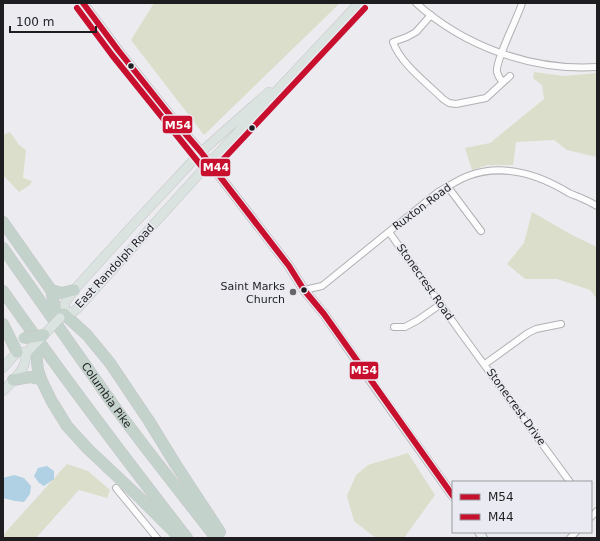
<svg xmlns="http://www.w3.org/2000/svg" width="600" height="541" viewBox="0 0 600 541" font-family="'DejaVu Sans',sans-serif">
<style>
.green{fill:#dbdeca}
.water{fill:#b0d0e3}
.lines{fill:none;stroke-linecap:round;stroke-linejoin:round}
.street-casing{stroke:#b1b1b5;stroke-width:8}
.secondary-casing{stroke:#b1b1b5;stroke-width:10}
.primary-casing{stroke:#c6c6c9;stroke-width:10}
.highway-casing{stroke:#c6c6c9;stroke-width:12}
.street{stroke:#fcfcfd;stroke-width:6}
.secondary{stroke:#ebefed;stroke-width:8}
.primary{stroke:#dae3df;stroke-width:9}
.highway{stroke:#c3d2cb;stroke-width:11}
.primary-bridge-casing{stroke:#c6c6c9;stroke-width:10;stroke-linecap:butt}
.highway-bridge-casing{stroke:#c6c6c9;stroke-width:12;stroke-linecap:butt}
.primary-bridge{stroke:#dae3df;stroke-width:9}
.highway-bridge{stroke:#c3d2cb;stroke-width:11}
.bus-1-casing{stroke:#eaeaf2;stroke-width:9}
.bus-2-casing{stroke:#eaeaf2;stroke-width:9}
.bus-1{stroke:#c8102e;stroke-width:6}
.bus-2{stroke:#c8102e;stroke-width:6}
.bus-dot{fill:#1e1e21;stroke:#eaeaf2;stroke-width:1.5}
.poi-dot{fill:#666669;stroke:#eaeaf2;stroke-width:1.5}
.labels{text-anchor:middle;dominant-baseline:central;stroke-width:3;stroke-linejoin:round;paint-order:stroke}
.street-label{font-size:11px;fill:#1e1e21;stroke:#eaeaf2}
.poi-label{font-size:11px;fill:#1e1e21;stroke:#eaeaf2;text-anchor:end}
.line-badge{stroke:#eaeaf2;stroke-width:1.5}
.badge-label{font-size:11px;text-anchor:middle;font-weight:bold;fill:#fff}
</style>
<rect width="100%" height="100%" fill="#ececf0"/>
<path class="green" d="M154 3H340L204 135 131 40Z
M534 72 564 76 597 73V157L567 150 554 140 516 142 513 165H488L472 170 465 148 490 143 544 99 542 85 533 78Z
M10 132 19 145 26 150 23 178 32 181 30 185 19 192 3 175V135Z
M532 212 572 235 597 247V299L590 290 557 279H525L507 264 524 243Z
M408 453 435 495 404 538H378L373 536 354 521 347 496 356 475 368 465Z
M67 464 88 471 110 490 107 498 79 490 36 538H3V533L4 534Z"/>
<path class="water" d="M47 466 54 471V479L44 486 39 483 34 476 38 468Z
M14 475 24 478 31 486 30 494 24 502 15 501 3 498V478Z"/>
<g class="lines">
<g class="street-casing">
<path id="street" d="M416 3C465 47 532 71 597 67
M431 15 416 32 407 37 393 42C400 63 427 83 443 99L449 103 456 104 486 98 510 76
M503 82C500 79 498 76 497 72 495 61 518 17 522 3
M448 187 481 231
M389 232 461 333 570 482
M304 290 322 286 438 192C448 187 457 180 468 176 503 163 538 174 569 193 573 195 577 196 581 198 586 200 592 203 597 206
M394 327H405L418 320 441 304
M485 364 528 333 536 329 561 324
M116 488 157 538
M591 517 597 511
M570 538 576 532"/>
</g>
<g class="secondary-casing">
<path id="secondary" d="M83 3 118 50 177 124 201 152 289 266 304 290 324 314 375 387 453 496
M479 532 483 538"/>
</g>
<g class="primary-casing">
<path id="primary" d="M64 314 73 312 78 308 209 163 359 3
M64 314 65 303 74 290 132 226 201 152 254 105 269 92
M3 368 17 352H23
M3 391C9 385 21 373 24 365 26 359 25 354 29 350"/>
</g>
<g class="highway-casing">
<g id="highway">
<path d="M3 222 51 290 58 320"/>
<path id="s1" d="M3 248 117 410 145 447 216 538"/>
<path d="M51 290 62 293 74 290"/>
<path d="M3 291C62 375 124 457 187 538"/>
<path d="M64 314 87 335 110 363 149 421 176 465 220 532"/>
<path d="M3 324 17 352"/>
<path d="M35 344 38 370 41 379 51 400 67 426 88 449 140 498 177 535"/>
<path d="M13 380 30 377 41 379"/>
</g>
</g>
<use href="#street" class="street"/>
<use href="#secondary" class="secondary"/>
<use href="#primary" class="primary"/>
<use href="#highway" class="highway"/>
<g class="primary-bridge-casing">
<path id="primary-bridge" d="M29 350 60 318"/>
</g>
<g class="highway-bridge-casing">
<path id="highway-bridge" d="M24 338 44 335"/>
</g>
<use href="#primary-bridge" class="primary-bridge"/>
<use href="#highway-bridge" class="highway-bridge"/>
<g class="bus-1-casing">
<path id="bus-1" d="M83 3 118 50 177 124 201 152 289 266 304 290 324 314 453 496"/>
</g>
<g class="bus-2-casing">
<path id="bus-2" d="M77 8 112 55 203 168 209 171H212L215 168 365 8"/>
</g>
<use href="#bus-1" class="bus-1"/>
<use href="#bus-2" class="bus-2"/>
</g>
<g class="bus-dot">
<circle cx="131" cy="66" r="3.5"/>
<circle cx="252" cy="128" r="3.5"/>
<circle cx="304" cy="290" r="3.5"/>
</g>
<circle class="poi-dot" cx="293" cy="292" r="4"/>
<g class="labels">
<g class="street-label">
<text transform="translate(422 207) rotate(-37)">Ruxton Road</text>
<text transform="translate(115 266) rotate(-47)">East Randolph Road</text>
<text transform="translate(425 282) rotate(55)">Stonecrest Road</text>
<text stroke="none"><textPath href="#s1" startOffset="180">Columbia Pike</textPath></text>
<text transform="translate(516 407) rotate(54)">Stonecrest Drive</text>
</g>
<g class="poi-label">
<text x="285" y="286">Saint Marks<tspan x="285" dy="13">Church</tspan></text>
</g>
</g>
<g class="line-badge">
<rect x="162" y="115" width="31" height="19" rx="4" fill="#c8102e"/>
<rect x="200" y="158" width="31" height="19" rx="4" fill="#c8102e"/>
<rect x="349" y="361" width="30" height="19" rx="4" fill="#c8102e"/>
</g>
<g class="badge-label">
<text x="178" y="129">M54</text>
<text x="216" y="171">M44</text>
<text x="364" y="374">M54</text>
</g>
<rect width="600" height="541" fill="none" stroke="#1e1e21" stroke-width="8"/>
<rect x="452" y="481" width="140" height="52" fill="#eaeaf2" stroke="#98989e"/>
<rect x="460" y="494" width="20" height="6" fill="#c8102e" stroke="#98989e"/>
<text x="488" y="501" font-size="12" fill="#1e1e21">M54</text>
<rect x="460" y="514" width="20" height="6" fill="#c8102e" stroke="#98989e"/>
<text x="488" y="521" font-size="12" fill="#1e1e21">M44</text>
<path d="M10 26v6h86v-6" fill="none" stroke="#1e1e21" stroke-width="2"/>
<text x="16" y="26" font-size="12" fill="#1e1e21" stroke="#eaeaf2" stroke-width="3" paint-order="stroke">100 m</text>
</svg>
